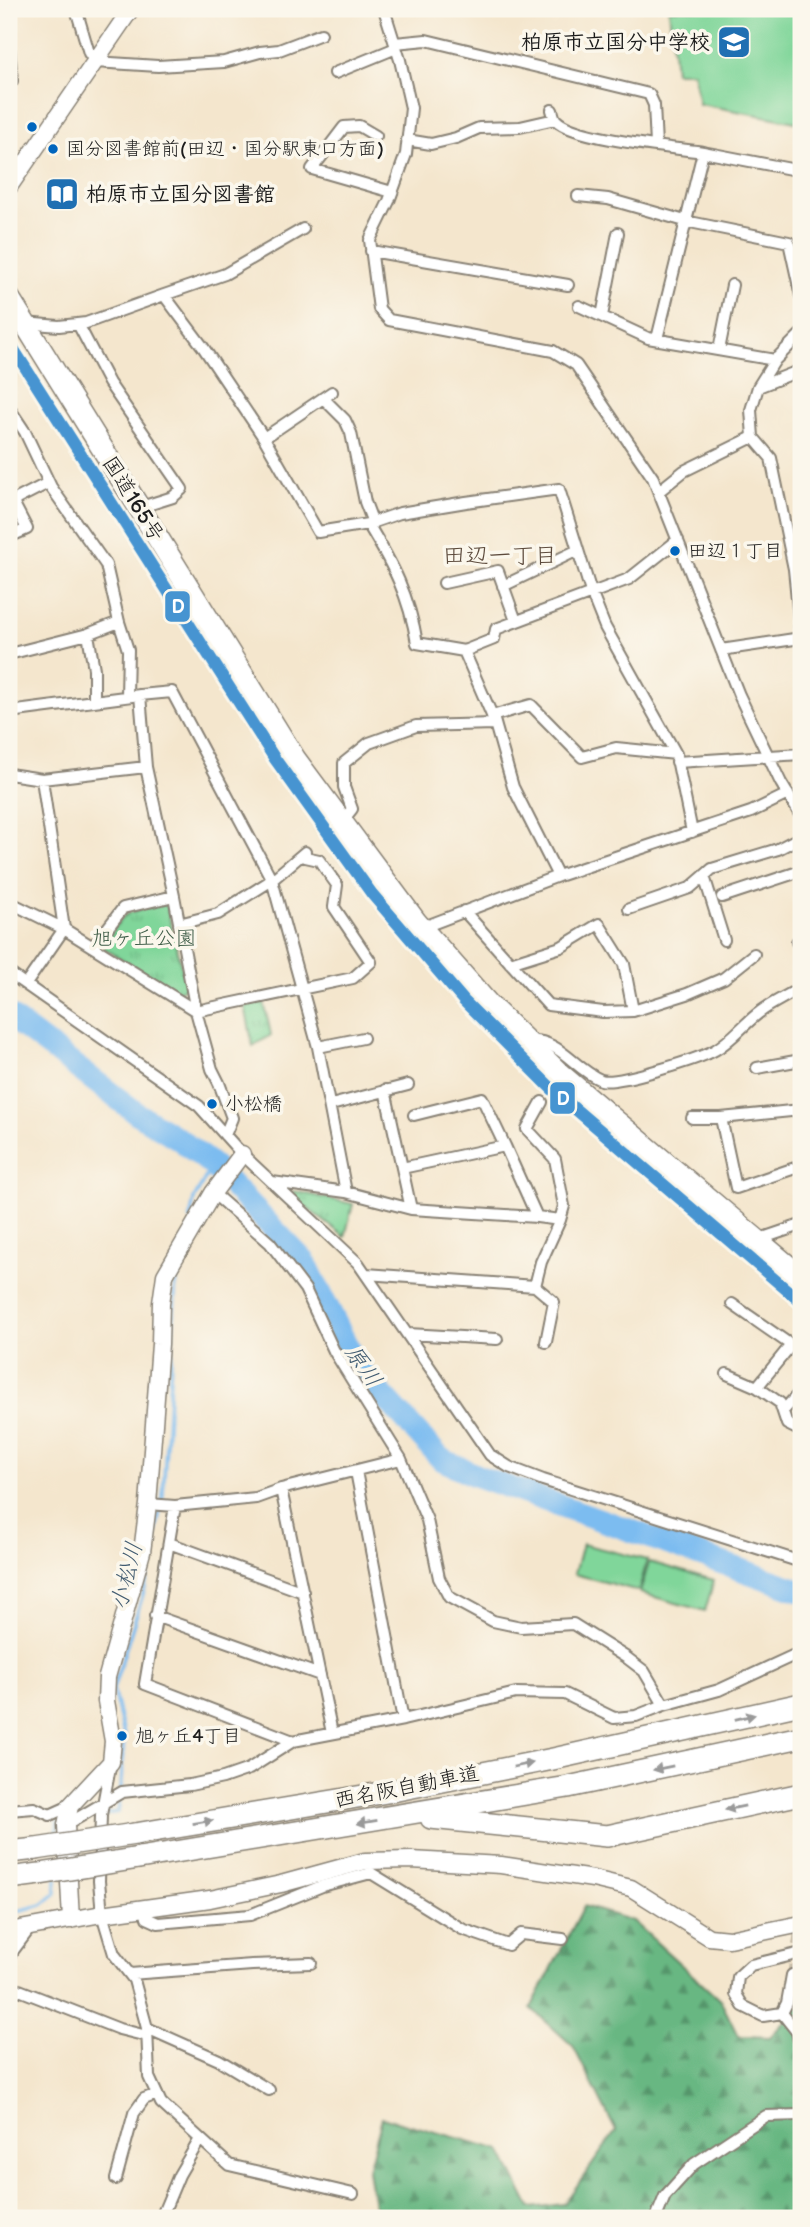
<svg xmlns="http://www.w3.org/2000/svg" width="810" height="2227" viewBox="0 0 810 2227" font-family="'Balsamiq Sans','Klee One',sans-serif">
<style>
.forest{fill:url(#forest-firs);stroke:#426a4f;stroke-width:2}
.park{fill:url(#park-tufts);stroke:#4e795b;stroke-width:2}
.pitch{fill:#80d69a;stroke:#4e795b;stroke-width:2}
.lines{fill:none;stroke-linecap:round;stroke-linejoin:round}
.stream{stroke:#7bbcf0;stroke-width:3.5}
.river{stroke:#7bbcf0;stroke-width:23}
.street-tunnel{stroke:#c9beaa;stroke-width:10;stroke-dasharray:10 5;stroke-linecap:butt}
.street-casing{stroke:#888174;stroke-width:14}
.secondary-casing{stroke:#888174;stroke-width:19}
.highway-casing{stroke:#888174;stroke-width:24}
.street{stroke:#fff;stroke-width:10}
.secondary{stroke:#fff;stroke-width:16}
.highway{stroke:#fff;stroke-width:21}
.highway-bridge-casing{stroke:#888174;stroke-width:24;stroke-linecap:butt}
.highway-bridge{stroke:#fff;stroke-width:21}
.rail-1-casing{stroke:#fbf7ec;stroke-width:18}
.rail-1{stroke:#4694d1;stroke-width:12}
.oneway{fill:#999}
.bus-dot{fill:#0065bd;stroke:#fbf7ec;stroke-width:2.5}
.labels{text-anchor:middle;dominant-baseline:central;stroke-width:7;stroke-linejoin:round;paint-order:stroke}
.bus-label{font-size:19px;fill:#1c1c1c;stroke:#fbf7ec;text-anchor:start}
.poi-label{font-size:21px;font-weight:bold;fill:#1c1c1c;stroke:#fbf7ec;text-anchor:end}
.street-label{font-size:21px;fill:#1c1c1c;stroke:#fbf7ec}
.park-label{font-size:21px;fill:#3f5d48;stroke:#fbf7ec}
.neighbourhood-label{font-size:23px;fill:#5d4b3d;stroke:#fbf7ec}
.water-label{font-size:23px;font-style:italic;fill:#425c71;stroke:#fbf7ec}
.line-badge{stroke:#fbf7ec;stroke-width:2.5}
.badge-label{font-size:19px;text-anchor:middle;font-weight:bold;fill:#fff}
</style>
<defs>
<pattern id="forest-firs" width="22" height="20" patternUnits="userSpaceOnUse" patternTransform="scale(1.75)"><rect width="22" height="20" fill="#68b782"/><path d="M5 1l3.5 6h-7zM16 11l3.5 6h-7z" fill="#55946a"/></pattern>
<pattern id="park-tufts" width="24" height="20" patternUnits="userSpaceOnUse" patternTransform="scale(1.75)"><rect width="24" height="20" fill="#80d69a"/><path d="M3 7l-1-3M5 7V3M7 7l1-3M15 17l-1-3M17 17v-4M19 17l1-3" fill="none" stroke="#6eb784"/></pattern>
</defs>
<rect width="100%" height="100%" fill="#fbf7ec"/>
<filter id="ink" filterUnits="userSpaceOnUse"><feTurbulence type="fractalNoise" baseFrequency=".0143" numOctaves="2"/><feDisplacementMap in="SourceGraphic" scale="14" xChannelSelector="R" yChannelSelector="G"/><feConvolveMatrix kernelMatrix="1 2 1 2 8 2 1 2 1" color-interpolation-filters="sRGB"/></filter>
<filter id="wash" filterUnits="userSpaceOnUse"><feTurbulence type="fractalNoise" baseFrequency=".00686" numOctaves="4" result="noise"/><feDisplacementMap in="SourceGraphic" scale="28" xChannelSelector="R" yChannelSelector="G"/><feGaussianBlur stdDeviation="1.57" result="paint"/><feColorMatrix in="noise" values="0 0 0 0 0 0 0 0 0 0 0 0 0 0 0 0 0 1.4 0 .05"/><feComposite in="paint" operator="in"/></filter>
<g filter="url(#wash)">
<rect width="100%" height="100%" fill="#f4e6cd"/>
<path class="forest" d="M584 1906 633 1921 721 2001 738 2036 770 2037 792 2014 801 1998V2218H376L368 2170 382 2117 501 2150 530 2208 564 2204 616 2131 573 2046 531 2008Z"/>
<path class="park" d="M166 904 186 986 177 993 105 949 104 944C126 908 125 913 166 904Z
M264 1002 271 1035 253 1046 245 1006Z
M294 1191 353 1204 345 1237 291 1196Z"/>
<path class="pitch" d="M669 9H801V123L699 104 693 72H675Z
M582 1544 647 1560 639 1591 574 1574Z
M649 1562 714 1580 705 1611 640 1593Z"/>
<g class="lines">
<path class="stream" d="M190 1219 194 1199 212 1165
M121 1790 124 1735 113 1689 145 1588 163 1495 176 1279 180 1264
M89 1817 118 1812 120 1797
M57 1838V1822L60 1821
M9 1913 42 1905 56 1893V1878"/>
<path class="river" d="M9 1016 138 1114 179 1139 212 1165 305 1262 358 1368 441 1459 477 1476 801 1591"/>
</g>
</g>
<g filter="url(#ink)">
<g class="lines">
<path class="street-tunnel" d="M792 1975 801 1920"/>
<g class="street-casing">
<path id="street" d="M76 9 89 53 95 62 158 66 224 62 260 52 279 50 321 34
M384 9 400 60 411 108 406 154 389 201 370 240 379 309 389 320 553 351 576 365 653 478 739 695 781 783 801 816
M395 43 426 40 649 94 654 105 656 145
M9 47 12 81
M335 73 396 48
M552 110C553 113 554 118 556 120 573 139 674 148 703 152
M376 136 359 126 344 127 312 169 392 192
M407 140 431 144 456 138 479 128 520 127 555 119
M578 196 608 199 685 221 789 242 801 296
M371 251 568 285
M164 295 225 274 303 229
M579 306 648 338 775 360
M602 316 618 233
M24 323 59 326 86 323 164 295 203 347 264 438 318 532 368 524 400 513 466 502 559 489 591 592 605 627 676 754 692 832
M78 324 109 383 182 489 173 497 138 508
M801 334 775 360 758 387 751 410 753 437 771 458 794 569 801 639
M657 339 703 152 801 171
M719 350 732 285
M758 387 801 370
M323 398 345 420 351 433 365 502 373 523
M9 408 25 432 51 487 106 565 119 622 128 650 127 696
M264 438 332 392
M659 491 684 471 753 437
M9 503 48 483
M368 524C393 565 409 595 417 643L464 651 494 639 496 629 629 579 678 540
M9 537 27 529 13 502
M444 583 498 571 516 621
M503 586 578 550
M88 634 94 669V700
M721 650 801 638
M464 651 494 720 513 787 558 876
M9 654 88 634 119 622
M140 695 172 692 272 880 318 1047 346 1192
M9 712 140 695 146 767 174 896 196 1011 212 1069 219 1083 232 1118 225 1135
M492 716 531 705 582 757 616 748 676 754
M677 762 801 754
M9 774 42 779 146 767
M341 823 352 809 344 787V763L369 743 416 726 495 724
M704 876 724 940
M722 897 801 871
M9 902 64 929 196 1011 353 978 371 962 334 907 337 885 319 860 301 856
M629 909 690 888 712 869 778 849 801 837
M464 911 548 1005 603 1012 633 1011 687 994 724 978 754 954
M179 924 218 914 272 880 305 852
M421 928 558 876 751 812 788 794
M797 942H801
M93 947 123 908 174 896
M510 963 561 947 599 924 624 964 633 1011
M9 973 199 1106 242 1154 358 1263 490 1455 509 1467 543 1480 801 1562
M26 984 64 929 42 779
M528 1041C559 1038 575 1070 601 1080 616 1085 699 1059 715 1050 731 1041 745 1023 760 1012 773 1002 788 996 801 987
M318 1047 363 1038
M757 1068 801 1060
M385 1090 411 1209
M542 1102 527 1129 555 1159 564 1206 560 1220
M331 1105 408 1085
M801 1110 721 1118 736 1188 801 1166
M414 1115 482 1098 505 1146
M692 1118H721
M272 1182 346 1192 411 1209 537 1217
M213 1193 270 1243 305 1289 334 1351 401 1459 427 1520 439 1578 449 1597 493 1621 521 1627 573 1624 627 1658 644 1671 664 1705
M757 1240 801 1225
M366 1274 535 1286 541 1262 560 1220 537 1217 505 1146 402 1168
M535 1286 554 1302 546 1342
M732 1304 791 1345 757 1387
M408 1334 497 1339
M727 1374 757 1387 780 1403 787 1424 801 1431
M783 1411 801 1391
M356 1471 403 1720
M281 1489 332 1733
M148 1504 175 1506 256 1498 281 1489 401 1459
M175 1506 145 1684 293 1741
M169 1543 303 1592
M155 1616 320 1675
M111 1762 101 1815 99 1881 102 1914 114 1954 134 1980 147 2028 149 2077 161 2103 229 2165 353 2194
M9 1810 34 1808 50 1815 70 1806
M66 1825 122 1792 190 1785 223 1778 249 1769 293 1741 403 1720 516 1693 565 1694 614 1718 636 1716 664 1705 719 1690 801 1652
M145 1908 147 1918 158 1923 250 1915 322 1886 371 1873 462 1929 508 1945 521 1934 563 1939
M9 1956 30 1928
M130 1974 252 1965 311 1963
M792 1975 787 2003 782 2013 763 2016 743 2006 736 1994 738 1977 751 1965 801 1953
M9 1986 119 2029 147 2036
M782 2013 797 2032 801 2050
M147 2028 219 2060 269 2090
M116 2179 134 2113 144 2099 157 2094
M161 2218 179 2175 200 2139
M658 2218V2213L665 2196 694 2164 766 2116 801 2115"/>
</g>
<g class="secondary-casing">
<path id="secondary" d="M9 187 131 9
M71 1920 66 1825 70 1806 111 1762 113 1741 106 1701 107 1677 142 1552 148 1504 160 1344 161 1303 165 1275 213 1193 242 1154
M9 1931 102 1914 210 1899 281 1884 365 1861 411 1860 501 1865 593 1879 631 1888 709 1937 729 1939 801 1924"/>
</g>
<g class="highway-casing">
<path id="highway" d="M9 298 295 759 416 922 488 1004 560 1074 801 1277
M431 1818 607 1836 801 1794
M135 1834 387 1792 553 1759 801 1704
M9 1852 36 1849
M139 1858 568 1787 801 1737
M9 1878 40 1874"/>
</g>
<use href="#street" class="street"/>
<use href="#secondary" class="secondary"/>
<use href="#highway" class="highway"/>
<g class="highway-bridge-casing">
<path id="highway-bridge" d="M36 1849 135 1834
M40 1874 139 1858"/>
</g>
<use href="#highway-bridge" class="highway-bridge"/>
<g class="rail-1-casing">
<path id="rail-1" d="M9 342 275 759 372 894 464 1001 553 1090 801 1302"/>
</g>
<use href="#rail-1" class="rail-1"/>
</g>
<defs><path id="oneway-solid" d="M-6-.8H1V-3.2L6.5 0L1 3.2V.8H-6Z" transform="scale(1.75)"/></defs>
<g class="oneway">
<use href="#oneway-solid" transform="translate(745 1717) rotate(-13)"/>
<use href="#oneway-solid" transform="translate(523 1765) rotate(-11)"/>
<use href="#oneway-solid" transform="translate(663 1768) rotate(169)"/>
<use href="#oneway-solid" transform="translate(735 1808) rotate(168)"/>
<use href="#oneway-solid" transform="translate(203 1822) rotate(-9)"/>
<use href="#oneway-solid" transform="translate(367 1822) rotate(171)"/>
</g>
</g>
<defs>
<g id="school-square" transform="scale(1.75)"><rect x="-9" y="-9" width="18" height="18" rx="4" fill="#1f6fb2" stroke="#fbf7ec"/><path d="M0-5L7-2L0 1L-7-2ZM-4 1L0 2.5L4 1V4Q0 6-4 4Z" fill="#fff"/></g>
<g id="library-square" transform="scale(1.75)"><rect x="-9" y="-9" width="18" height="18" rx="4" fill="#1f6fb2" stroke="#fbf7ec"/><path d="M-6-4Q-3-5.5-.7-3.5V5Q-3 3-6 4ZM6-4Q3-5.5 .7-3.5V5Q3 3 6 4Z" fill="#fff"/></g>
</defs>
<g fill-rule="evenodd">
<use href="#school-square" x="734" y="42"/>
<use href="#library-square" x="62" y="194"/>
</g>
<g class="bus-dot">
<circle cx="32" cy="127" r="6"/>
<circle cx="53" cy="149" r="6"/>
<circle cx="675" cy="551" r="6"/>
<circle cx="212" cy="1104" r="6"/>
<circle cx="122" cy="1736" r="6"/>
</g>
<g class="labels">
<g class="bus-label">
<text x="66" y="149">国分図書館前(田辺・国分駅東口方面)</text>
<text x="688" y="551">田辺１丁目</text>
<text x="225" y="1104">小松橋</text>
<text x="135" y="1736">旭ヶ丘4丁目</text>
</g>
<g class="poi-label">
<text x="710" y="42">柏原市立国分中学校</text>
<text x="86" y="194" text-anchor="start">柏原市立国分図書館</text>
</g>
<g class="street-label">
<text transform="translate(133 499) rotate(58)">国道165号</text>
<text transform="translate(407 1787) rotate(-11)">西名阪自動車道</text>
</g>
<g class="park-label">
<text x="144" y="938">旭ヶ丘公園</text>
</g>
<g class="neighbourhood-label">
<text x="500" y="556">田辺一丁目</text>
</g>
<g class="water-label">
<text transform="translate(363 1366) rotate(55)">原川</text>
<text transform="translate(127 1576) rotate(-76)">小松川</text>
</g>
</g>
<g class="line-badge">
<rect x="164" y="590" width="27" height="33" rx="7" fill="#4694d1"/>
<rect x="549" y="1081" width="27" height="34" rx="7" fill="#4694d1"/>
</g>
<g class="badge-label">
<text x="178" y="613">D</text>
<text x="563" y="1105">D</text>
</g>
<rect width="810" height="2227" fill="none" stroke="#fbf7ec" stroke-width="35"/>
</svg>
